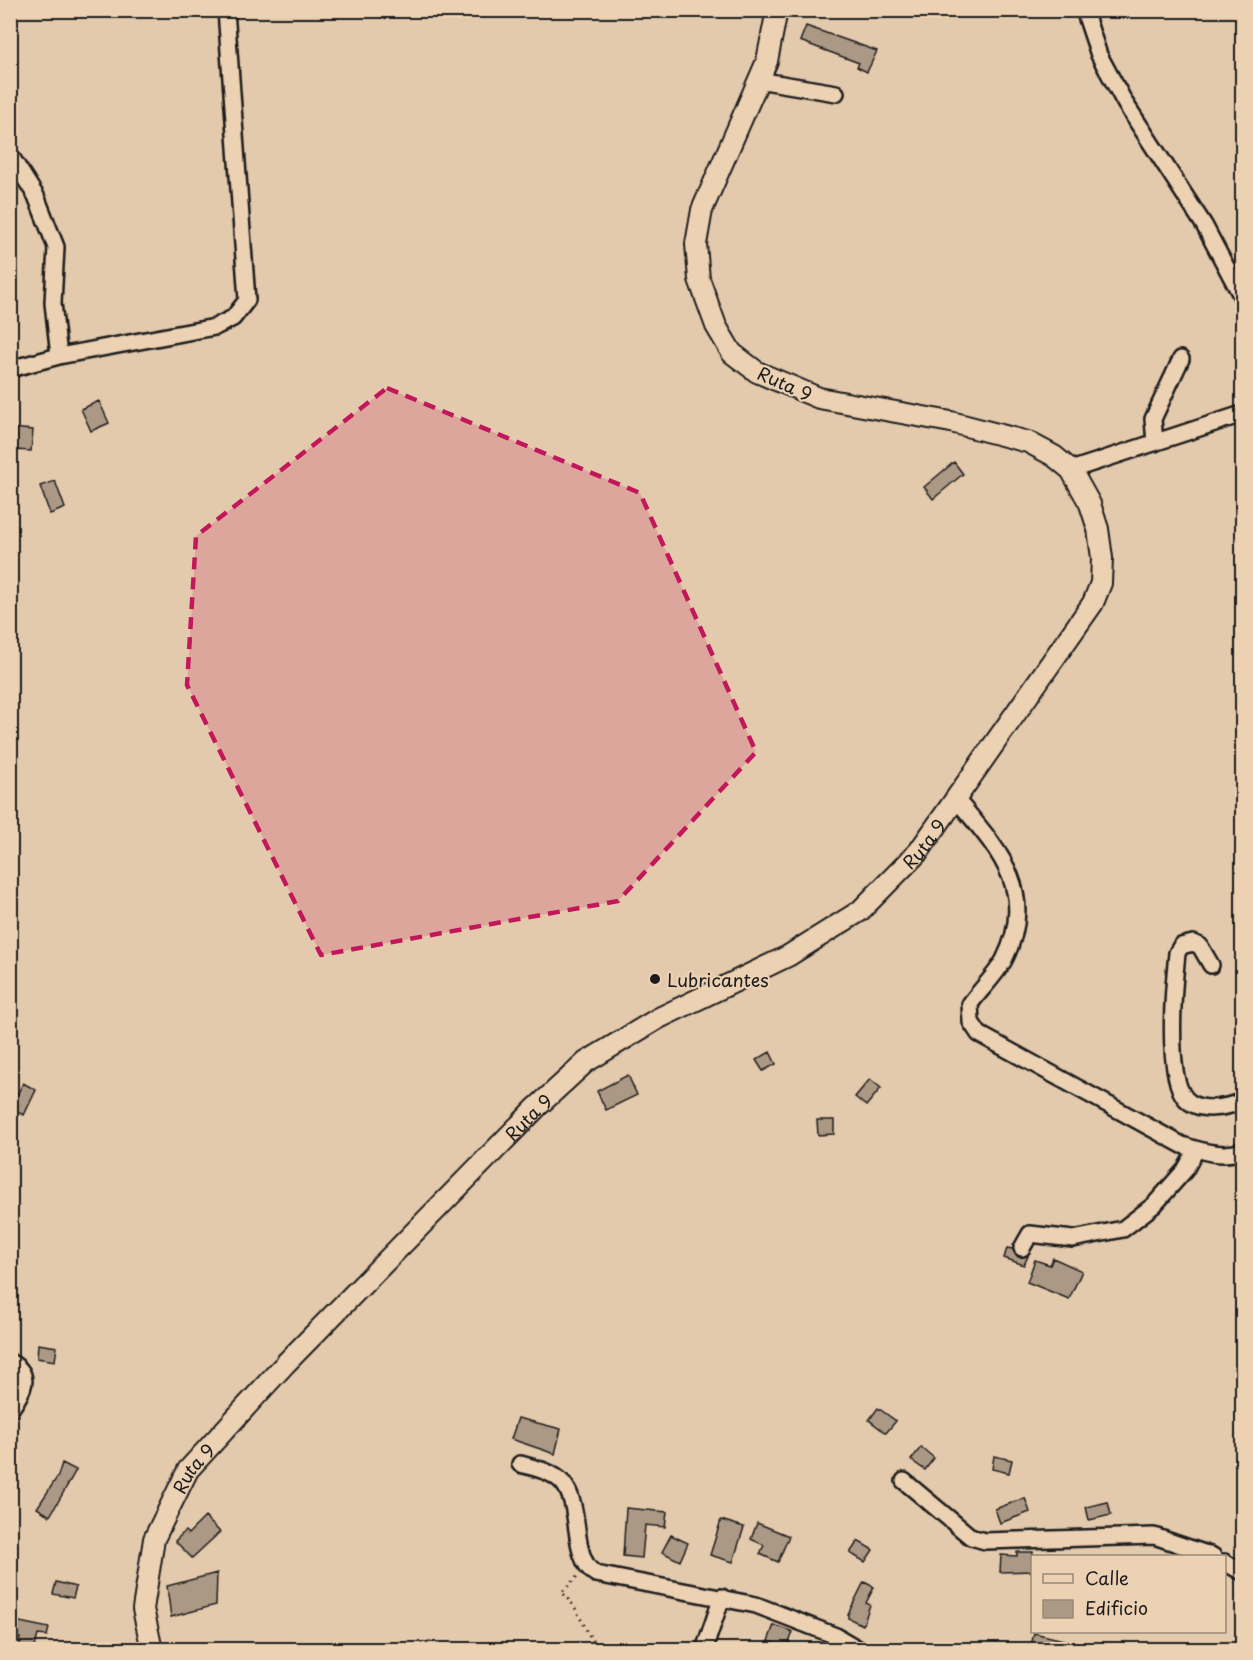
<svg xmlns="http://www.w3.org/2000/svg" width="1253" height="1660" viewBox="0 0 1253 1660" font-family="'Playpen Sans',sans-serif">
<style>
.building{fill:#ac9985;stroke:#1c1c1c;stroke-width:1.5}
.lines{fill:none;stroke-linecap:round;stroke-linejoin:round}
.minor-casing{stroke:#1c1c1c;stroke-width:20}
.major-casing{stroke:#1c1c1c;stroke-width:24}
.path{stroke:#1c1c1c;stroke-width:3;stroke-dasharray:1.5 4.5;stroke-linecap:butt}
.minor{stroke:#ecd1b3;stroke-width:15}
.major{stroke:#ecd1b3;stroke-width:20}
.marked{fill:#c2185b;fill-opacity:0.2;stroke:#c2185b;stroke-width:4.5;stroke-dasharray:12 8;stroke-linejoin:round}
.poi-dot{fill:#1c1c1c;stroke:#ecd1b3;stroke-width:2}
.labels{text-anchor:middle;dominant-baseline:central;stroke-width:4.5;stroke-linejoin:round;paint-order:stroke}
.street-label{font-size:18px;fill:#1c1c1c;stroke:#ecd1b3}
.poi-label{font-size:18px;fill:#1c1c1c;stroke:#ecd1b3;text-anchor:start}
</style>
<rect width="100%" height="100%" fill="#e4caad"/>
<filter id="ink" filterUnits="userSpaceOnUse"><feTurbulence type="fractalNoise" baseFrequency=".0167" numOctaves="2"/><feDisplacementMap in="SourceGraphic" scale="12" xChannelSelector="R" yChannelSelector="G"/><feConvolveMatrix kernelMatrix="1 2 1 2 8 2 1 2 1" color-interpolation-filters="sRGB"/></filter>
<g filter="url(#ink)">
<path class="building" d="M806 26 877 51 867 72 857 67 859 63 800 41Z
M99 401 109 423 91 431 81 409Z
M10 428 33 430 31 451 14 450V446H10Z
M954 462 963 474 933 499 924 487Z
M55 481 65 508 50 514 40 486Z
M770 1052 776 1064 763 1071 756 1060Z
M628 1075 637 1095 606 1110 597 1091Z
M870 1079 881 1088 866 1106 855 1097Z
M23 1083 36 1090 24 1115 10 1109Z
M817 1120H834V1134L818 1135Z
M1007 1248 1013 1249 1018 1257 1028 1256 1024 1265 1004 1258Z
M1053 1258 1082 1271 1069 1299 1027 1282 1035 1260 1050 1265Z
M38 1344 57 1347 55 1361 37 1358Z
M878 1408 896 1421 886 1433 869 1420Z
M518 1418 561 1429 555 1454 511 1439Z
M921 1447 934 1458 925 1470 911 1460Z
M994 1456 1012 1460 1009 1473 992 1469Z
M62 1463 76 1470 50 1516 37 1508 58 1476Z
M1025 1498 1030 1512 1000 1523 995 1509Z
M1108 1502 1111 1515 1089 1520 1086 1507Z
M626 1508 667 1512 665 1527 645 1525 642 1558 623 1556Z
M205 1517 220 1532 192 1558 175 1541 185 1531 188 1534Z
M721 1520 744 1527 733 1562 710 1555Z
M757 1523 789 1536 778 1562 760 1554 764 1545 751 1539Z
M671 1535 688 1543 680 1561 662 1552Z
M858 1541 873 1550 865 1562 850 1553Z
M1017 1552H1033L1032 1571 1000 1572 1001 1555 1017 1556Z
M217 1573 216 1605 171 1617 167 1586Z
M56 1582 76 1587 73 1598 53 1594Z
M864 1582 874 1587 866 1603 870 1605 863 1625 848 1618V1614Z
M10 1620 49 1628 47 1636 38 1635 34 1650H18L20 1638 17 1637 18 1633 10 1632Z
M774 1625 793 1632 787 1648 768 1641Z
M1034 1633 1085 1645 1084 1650H1030Z"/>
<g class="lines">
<g class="minor-casing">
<path id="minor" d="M1084 10 1099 55 1125 103 1204 225 1242 297
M758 80 836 93
M10 155 36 196 56 247 53 303 59 356
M10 369 59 356 215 327 233 318 247 300 226 10
M1155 443 1153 419 1181 359
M1071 470 1242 414
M956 799C997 848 1039 891 1004 960 996 975 980 990 970 1004L971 1022 979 1034 1182 1145C1201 1151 1222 1158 1242 1151
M1211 965 1200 946 1193 943 1181 946 1177 953C1174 982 1165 1078 1186 1099 1199 1113 1226 1108 1242 1101
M1022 1248 1030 1234 1073 1239 1123 1229 1154 1205 1185 1170 1196 1150
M10 1362C34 1375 22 1393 10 1410
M520 1464C535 1468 552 1471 563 1483 583 1507 570 1559 596 1574L756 1605 836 1636 860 1650
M904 1481 971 1537 985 1541 1154 1536 1213 1556
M1224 1562 1242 1572
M704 1650 722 1597"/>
</g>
<g class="major-casing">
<g id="major">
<path id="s1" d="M152 1650 143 1609 154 1539 188 1470 286 1363 537 1107 586 1062 659 1018 788 956 860 911 919 851 1093 603 1101 583 1102 558 1098 529 1090 504 1071 470 1054 456 1028 442 951 422 819 398 757 372 732 353 716 326 699 279 696 244 702 210 767 61 777 10"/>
</g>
</g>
<path class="path" d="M577 1577 562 1592 574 1606 597 1650"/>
<use href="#minor" class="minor"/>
<use href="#major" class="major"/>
</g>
</g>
<path class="marked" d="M387 388 640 493 756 752 618 901 321 955 187 685 196 536Z"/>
<circle class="poi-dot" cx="655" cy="979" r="6"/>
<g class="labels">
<g class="street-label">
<text transform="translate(785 383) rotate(24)">Ruta 9</text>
<text stroke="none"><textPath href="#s1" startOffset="1166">Ruta 9</textPath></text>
<text stroke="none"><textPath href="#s1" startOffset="680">Ruta 9</textPath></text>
<text stroke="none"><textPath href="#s1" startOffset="194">Ruta 9</textPath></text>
</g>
<g class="poi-label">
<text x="667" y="979">Lubricantes</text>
</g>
</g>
<rect width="1253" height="1660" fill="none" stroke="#ecd1b3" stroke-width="36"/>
<rect x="18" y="18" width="1217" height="1624" fill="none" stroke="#1c1c1c" stroke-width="2" filter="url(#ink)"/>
<rect x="1031" y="1555" width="195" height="78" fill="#ecd1b3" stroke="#998977" stroke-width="1.5"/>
<rect x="1043" y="1574" width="30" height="9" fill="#ecd1b3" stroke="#998977" stroke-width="1.5"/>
<text x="1085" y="1585" font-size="18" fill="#1c1c1c">Calle</text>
<rect x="1043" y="1600" width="30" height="18" fill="#ac9985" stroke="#998977" stroke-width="1.5"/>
<text x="1085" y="1615" font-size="18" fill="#1c1c1c">Edificio</text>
</svg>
